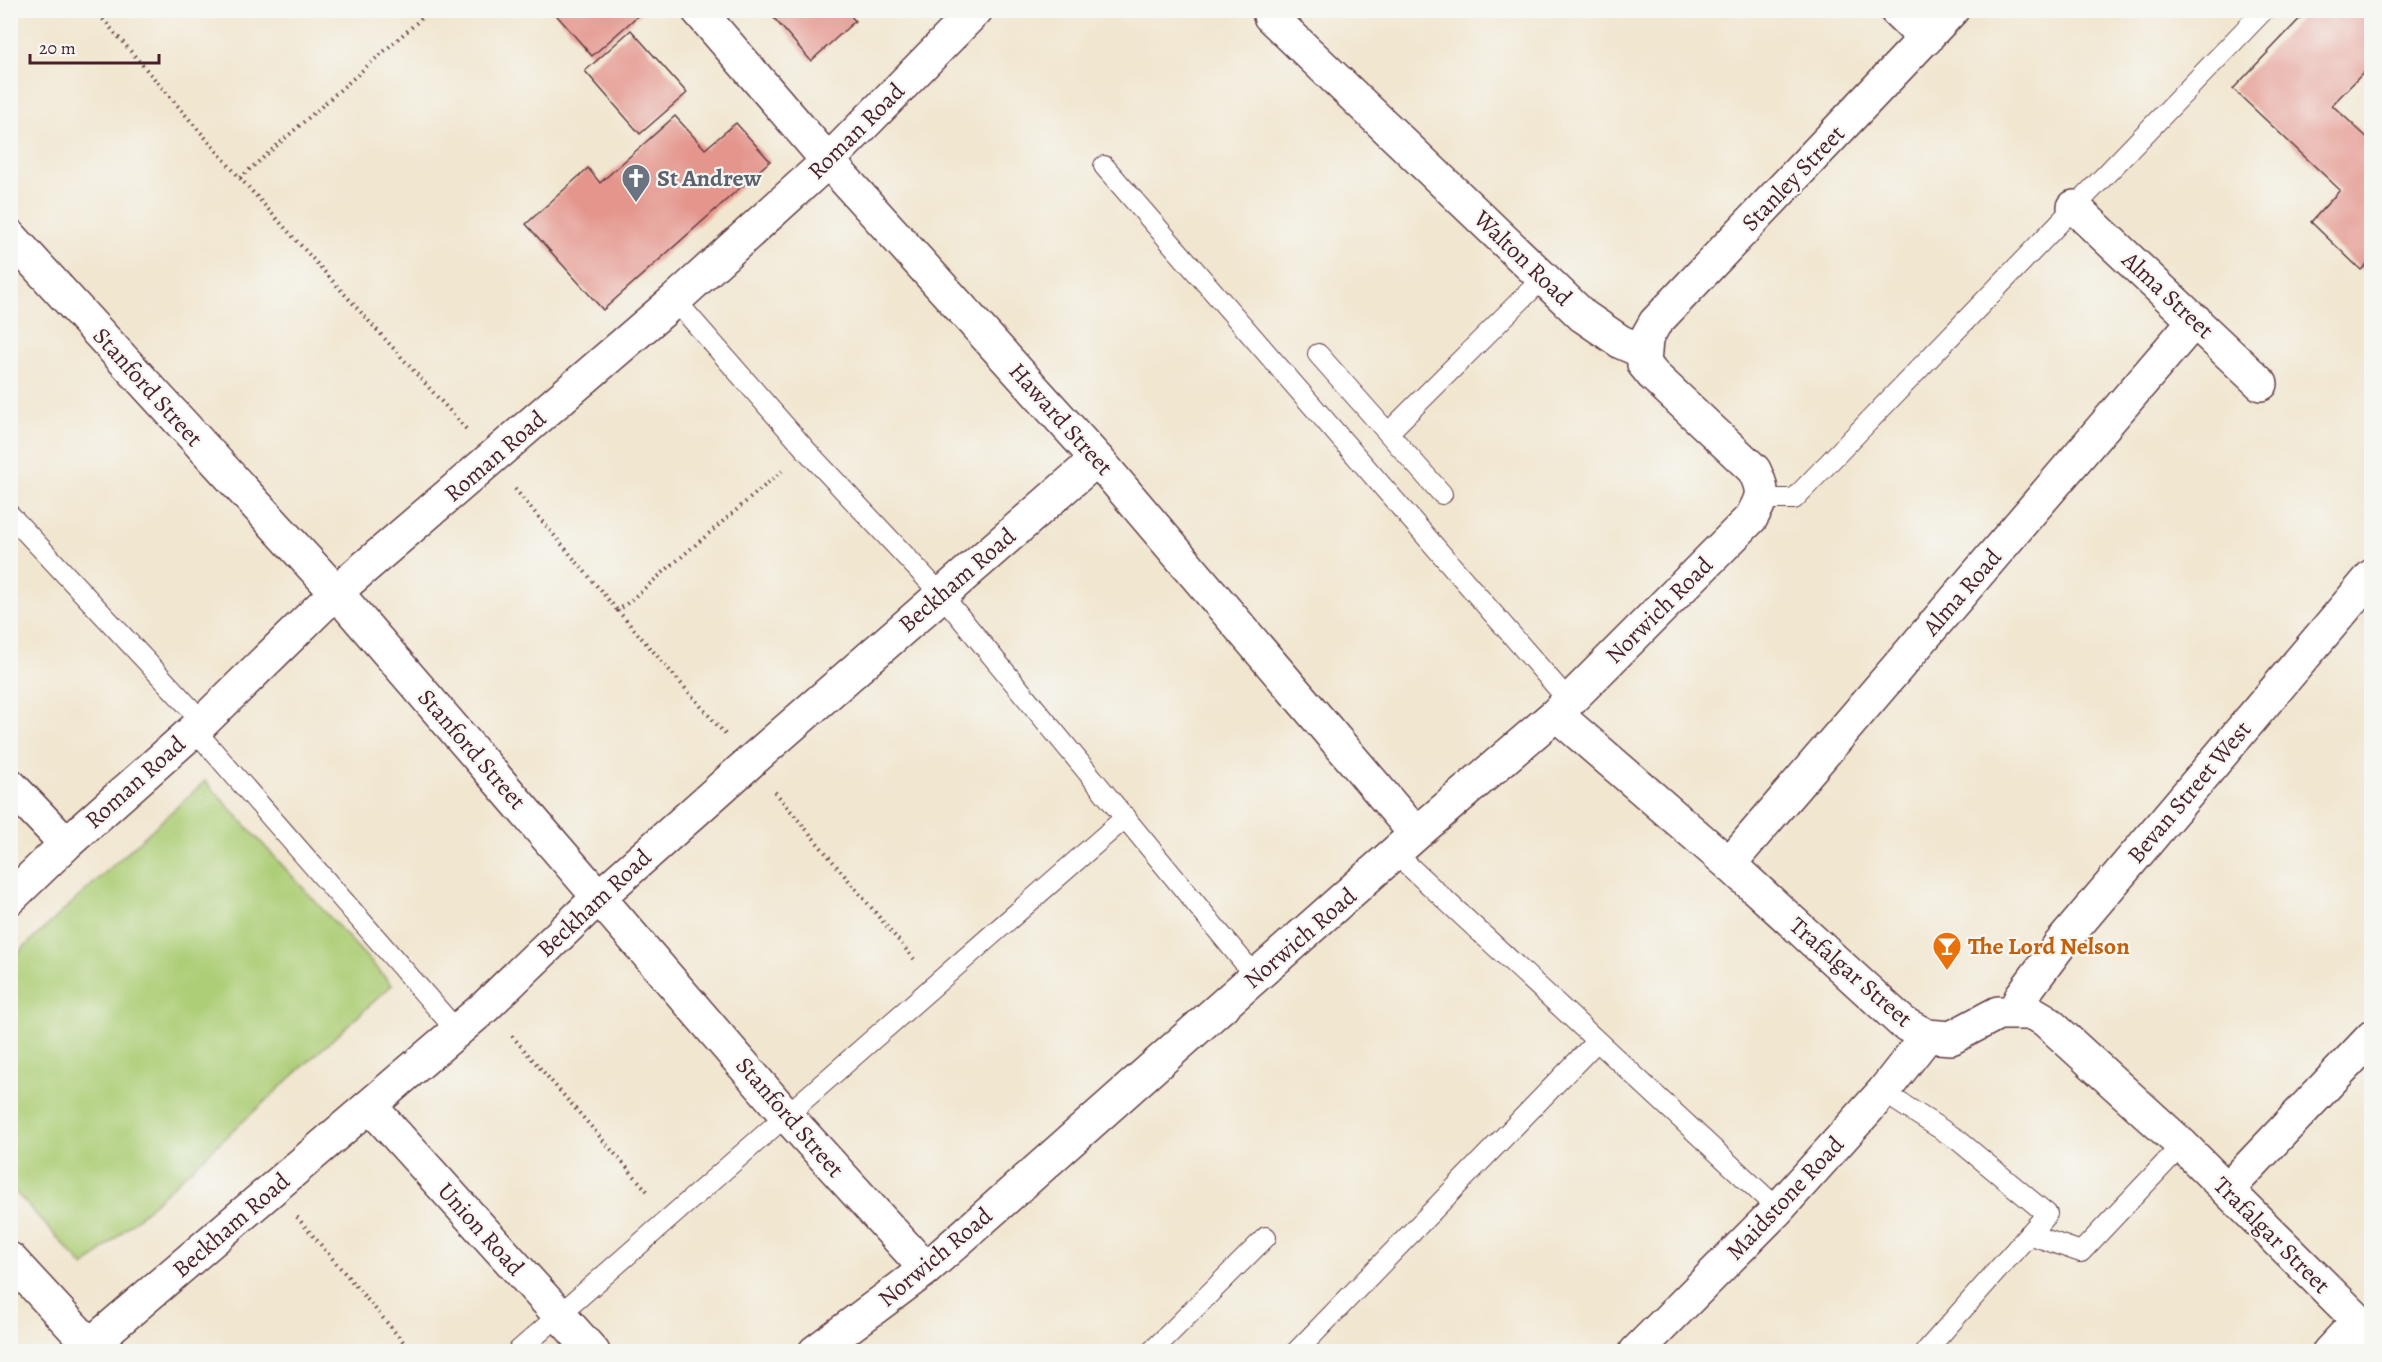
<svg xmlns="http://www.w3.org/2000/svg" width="2382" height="1362" viewBox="0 0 2382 1362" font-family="Alegreya,serif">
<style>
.green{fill:#adce77;stroke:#7c7651;stroke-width:1.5}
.building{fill:#e4968d}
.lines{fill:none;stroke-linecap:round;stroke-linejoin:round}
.service-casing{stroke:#633d44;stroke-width:22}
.minor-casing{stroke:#633d44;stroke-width:36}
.path{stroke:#633d44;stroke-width:4;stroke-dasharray:1.5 4.5;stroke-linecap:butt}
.service{stroke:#fff;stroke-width:20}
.minor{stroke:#fff;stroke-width:33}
.labels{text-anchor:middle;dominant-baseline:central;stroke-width:4.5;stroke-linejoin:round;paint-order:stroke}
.street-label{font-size:24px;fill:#4a1f2b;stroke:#f6f6f2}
.worship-label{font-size:24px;font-weight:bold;fill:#5b616d;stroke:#f6f6f2;text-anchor:start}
.food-label{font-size:24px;font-weight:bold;fill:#c56008;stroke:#f6f6f2;text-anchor:start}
</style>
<rect width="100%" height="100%" fill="#f6f6f2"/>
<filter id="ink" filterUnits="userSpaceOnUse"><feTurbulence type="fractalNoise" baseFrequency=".0167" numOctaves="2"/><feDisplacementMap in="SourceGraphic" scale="12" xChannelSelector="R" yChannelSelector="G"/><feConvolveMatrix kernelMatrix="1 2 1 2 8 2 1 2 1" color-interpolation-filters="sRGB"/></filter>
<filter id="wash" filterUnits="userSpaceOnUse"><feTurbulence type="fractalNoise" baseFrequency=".008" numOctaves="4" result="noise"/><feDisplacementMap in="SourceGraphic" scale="24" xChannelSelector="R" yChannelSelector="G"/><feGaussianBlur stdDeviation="1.35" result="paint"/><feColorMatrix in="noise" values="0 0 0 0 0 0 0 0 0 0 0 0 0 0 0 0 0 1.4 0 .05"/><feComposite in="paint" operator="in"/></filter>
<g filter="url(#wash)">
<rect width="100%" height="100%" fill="#f1e6cf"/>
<path class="green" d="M205 781 392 985 84 1267 11 1187V959Z"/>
<g id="blocks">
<path class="building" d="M552 10H638L641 13 592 56Z
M767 10H846L855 21 811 61Z
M2308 10H2372V64L2332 105 2372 142V259L2361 270 2311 222 2340 190 2233 89Z
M631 30 687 93 640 134 585 71Z
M675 116 705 149 736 123 770 161 603 310 526 224 588 168 600 183Z"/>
</g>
</g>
<g filter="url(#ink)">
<use href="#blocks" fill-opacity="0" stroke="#633d44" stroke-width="1.5"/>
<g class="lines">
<g class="service-casing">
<path id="service" d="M1104 166 1569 701
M675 300 806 450 941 594 1256 977
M1318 354 1388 433 1543 278
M1388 433 1442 494
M1762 499H1794L2264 10
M10 515 203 722
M194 729 457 1031
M1396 854 1778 1209
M1883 1092 1958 1140 2047 1214 1925 1352
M2029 1234 2081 1252 2182 1145
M517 1352 1126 817
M1151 1352 1266 1237
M1296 1352 1596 1042"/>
</g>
<g class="minor-casing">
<path id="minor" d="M698 10 828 161 1097 459 1416 834
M1896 10 1926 39
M1270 16 1583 316 1621 342 1644 352
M2074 207 2261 384
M10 236 336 592 787 1116 926 1269
M1556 714 1729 864 1903 1023 1927 1036 1951 1038 1998 1013H2033L2045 1020 2182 1145 2372 1334
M10 785 66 844
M1729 864 2195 320
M10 898 66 844 203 722 336 592 675 300 828 161 976 10
M2014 1012 2023 994 2058 947 2372 576
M370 1106 593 1352
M2227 1190 2372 1037
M10 1259 96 1352
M90 1345 486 1006 600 896 750 762 1097 459
M815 1352 926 1269 1416 834 1556 714 1751 518C1763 497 1765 492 1754 470L1653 375 1644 364 1646 339 1655 323 1952 10
M1636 1352 1778 1209 1883 1092 1927 1036
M2329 1352 2358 1321"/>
</g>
<path class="path" d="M95 10 240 178 467 430
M240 178 431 10
M515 489 618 611
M725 734 618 611 782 471
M775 792 914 959
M512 1036 649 1193
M297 1217 412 1352"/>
<use href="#service" class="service"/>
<use href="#minor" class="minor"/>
</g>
</g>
<defs>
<g id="church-pin" transform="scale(1.5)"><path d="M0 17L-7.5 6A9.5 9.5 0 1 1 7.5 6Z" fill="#6b7280" stroke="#f6f6f2"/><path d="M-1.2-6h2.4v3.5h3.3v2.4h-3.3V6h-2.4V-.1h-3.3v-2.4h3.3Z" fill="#fff"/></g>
<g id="bar-pin" transform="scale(1.5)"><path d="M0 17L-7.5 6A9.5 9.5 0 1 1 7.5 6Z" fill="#e8710a" stroke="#f6f6f2"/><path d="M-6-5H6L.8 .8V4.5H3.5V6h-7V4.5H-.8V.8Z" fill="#fff"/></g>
</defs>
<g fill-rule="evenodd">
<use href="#church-pin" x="636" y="178"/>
<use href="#bar-pin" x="1947" y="946"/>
</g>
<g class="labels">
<g class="street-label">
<text transform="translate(856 131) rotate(-45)">Roman Road</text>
<text transform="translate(1793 178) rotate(-46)">Stanley Street</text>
<text transform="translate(1523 258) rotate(44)">Walton Road</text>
<text transform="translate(2168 295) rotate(43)">Alma Street</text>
<text transform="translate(148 387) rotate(48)">Stanford Street</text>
<text transform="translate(1061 419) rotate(48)">Haward Street</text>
<text transform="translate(495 456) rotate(-41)">Roman Road</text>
<text transform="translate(957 580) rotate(-41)">Beckham Road</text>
<text transform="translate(1962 592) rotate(-49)">Alma Road</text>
<text transform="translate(1659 610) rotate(-45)">Norwich Road</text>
<text transform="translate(472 749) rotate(49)">Stanford Street</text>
<text transform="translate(135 782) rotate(-42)">Roman Road</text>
<text transform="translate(2189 792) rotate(-50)">Bevan Street West</text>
<text transform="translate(594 903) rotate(-43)">Beckham Road</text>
<text transform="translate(1300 938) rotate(-41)">Norwich Road</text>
<text transform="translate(1851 972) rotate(41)">Trafalgar Street</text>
<text transform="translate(790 1117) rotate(49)">Stanford Street</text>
<text transform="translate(1785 1198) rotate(-47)">Maidstone Road</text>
<text transform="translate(231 1225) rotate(-41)">Beckham Road</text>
<text transform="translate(481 1229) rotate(48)">Union Road</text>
<text transform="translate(2272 1235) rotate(45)">Trafalgar Street</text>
<text transform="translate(935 1257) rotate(-40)">Norwich Road</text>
</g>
<g class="worship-label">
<text x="657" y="178">St Andrew</text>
</g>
<g class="food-label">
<text x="1968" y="946">The Lord Nelson</text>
</g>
</g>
<rect width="2382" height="1362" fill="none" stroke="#f6f6f2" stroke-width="36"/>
<path d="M30 54v9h129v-9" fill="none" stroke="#4a1f2b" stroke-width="3"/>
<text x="39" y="54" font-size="18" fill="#4a1f2b" stroke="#f6f6f2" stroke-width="4.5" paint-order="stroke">20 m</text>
</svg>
